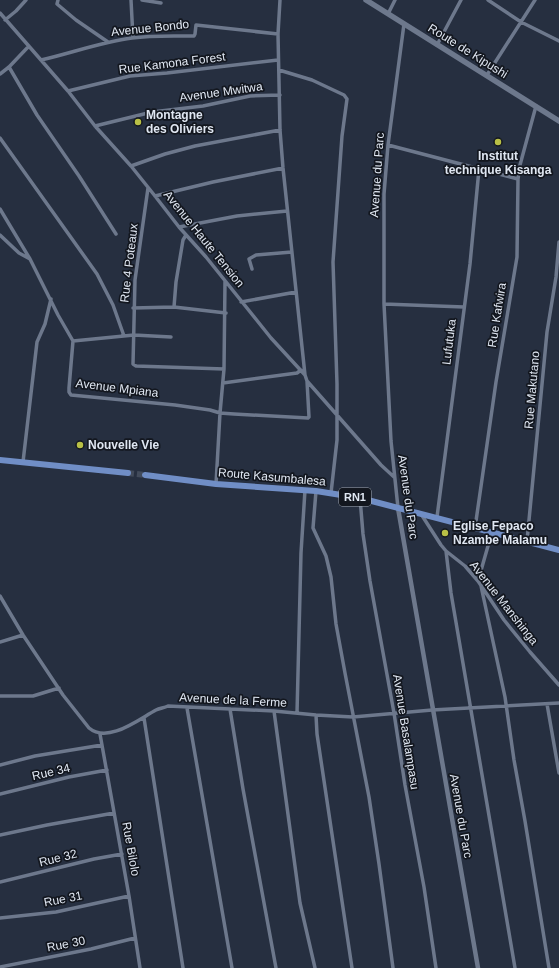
<svg xmlns="http://www.w3.org/2000/svg" width="559" height="968" viewBox="0 0 559 968" font-family="Helvetica,sans-serif">
<style>
.lines{fill:none;stroke-linecap:round;stroke-linejoin:round}
.trunk-tunnel{stroke:#424b5b;stroke-width:6;stroke-dasharray:6 3;stroke-linecap:butt}
.minor{stroke:#6d788c;stroke-width:3.5}
.tertiary{stroke:#6d788c;stroke-width:4.5}
.secondary{stroke:#6d788c;stroke-width:5.5}
.trunk{stroke:#708ec6;stroke-width:6}
.poi-dot{fill:#b9c046;stroke:#13171f;stroke-width:1.5}
.labels{text-anchor:middle;dominant-baseline:central;stroke-width:3.5;stroke-linejoin:round;paint-order:stroke}
.shield{fill:#13171f;stroke:#a2a9b3;stroke-width:1}
.shield-label{font-size:11px;font-weight:bold;fill:#e0e7f2}
.street-label{font-size:12px;fill:#e0e7f2;stroke:#13171f}
.poi-label{font-size:12px;font-weight:bold;fill:#e0e7f2;stroke:#13171f;text-anchor:start}
</style>
<rect width="100%" height="100%" fill="#262f40"/>
<g class="lines">
<path class="trunk-tunnel" d="M128 473 145 475"/>
<path class="minor" d="M58 0 57 4 76 20 108 42
M131 0 133 38
M142 0 161 3
M280 0 278 34 280 130 283 168 305 375
M488 0 521 22 559 41
M0 13 68 91 95 126 131 166 155 196 179 227 206 257 271 338 305 375 307 381 381 465 394 477
M388 14 395 0
M5 20 16 11 26 0
M437 45 461 0
M41 60C72 53 101 42 132 38 152 35 173 36 194 36L195 34 196 25 278 34
M9 67 37 115 79 176 116 234
M279 70 312 80 344 95 347 99 342 136 333 262 337 384V440L331 493
M0 74 9 67 29 46
M487 75 535 0
M68 91 130 76 167 73 278 60
M95 126 152 112 203 106 250 96 280 95
M0 138 97 274 113 305 124 336
M388 145 518 179
M131 166 165 154 195 146 280 130
M148 188 135 280 133 364 136 366 224 369
M155 196 213 182 283 168
M0 209 30 259
M179 227 237 216 287 211
M0 235 19 253 30 259 58 315 73 341 69 388V392L71 395 175 405 210 410 220 413 234 414 308 418 309 417 307 381
M252 269 249 259 256 255 292 252
M241 302 296 292
M384 304 464 307
M174 307 176 282 183 240 186 235
M133 308 174 307 226 313
M73 341 134 335 171 337
M223 383 297 373 301 370
M23 462 37 342 45 324 51 299
M216 484 220 413 224 369 225 281
M316 491 313 528 326 556 331 577 336 624 345 673 369 797 379 864 393 968
M360 498 363 534 370 581 394 713 405 785 424 887 436 968
M398 508 391 441 384 304V194L388 145 404 24
M421 514 441 545 446 551 465 566 478 581 504 620 530 652 559 685
M437 517 470 264 479 169
M475 528 496 382 517 257 518 179 520 165 536 106
M527 541 547 332 556 277 559 242
M446 551 451 593 515 968
M478 581 492 532
M481 586 505 697 514 760 525 821 549 968
M0 596 23 635 63 695 89 728C108 744 139 719 156 710 160 708 164 708 168 706L274 711 316 715 353 717 432 710 559 703
M0 642 23 635
M0 696H33L59 688
M547 704 559 773
M187 708 232 968
M230 709 243 789 276 968
M274 711 300 903 315 968
M297 713 301 553 305 490
M316 715 317 734 352 968
M144 718 183 968
M100 734 129 896 140 968
M0 765 35 756 102 745
M0 794 69 777 107 770
M0 835 47 825 114 813
M0 882 94 859 122 854
M0 918 56 912 129 896
M0 967 91 949 135 938"/>
<path class="tertiary" d="M398 508 478 968"/>
<path class="secondary" d="M366 0 559 121"/>
<path class="trunk" d="M0 460 128 473
M145 475 216 484 316 491 360 498 559 550"/>
</g>
<g class="poi-dot">
<circle cx="138" cy="122" r="4"/>
<circle cx="498" cy="142" r="4"/>
<circle cx="80" cy="445" r="4"/>
<circle cx="445" cy="533" r="4"/>
</g>
<g class="labels">
<rect class="shield" x="339" y="488" width="32" height="18" rx="3"/>
<g class="shield-label">
<text x="355" y="497">RN1</text>
</g>
<g class="street-label">
<text transform="translate(150 28) rotate(-6)">Avenue Bondo</text>
<text transform="translate(468 51) rotate(32)">Route de Kipushi</text>
<text transform="translate(172 63) rotate(-7)">Rue Kamona Forest</text>
<text transform="translate(221 92) rotate(-8)">Avenue Mwitwa</text>
<text transform="translate(377 175) rotate(-86)">Avenue du Parc</text>
<text transform="translate(204 239) rotate(51)">Avenue Haute Tension</text>
<text transform="translate(129 263) rotate(-83)">Rue 4 Poteaux</text>
<text transform="translate(497 315) rotate(-81)">Rue Kafwira</text>
<text transform="translate(449 342) rotate(-83)">Lufutuka</text>
<text transform="translate(117 388) rotate(7)">Avenue Mpiana</text>
<text transform="translate(532 390) rotate(-85)">Rue Makutano</text>
<text transform="translate(272 477) rotate(5)">Route Kasumbalesa</text>
<text transform="translate(408 497) rotate(82)">Avenue du Parc</text>
<text transform="translate(504 603) rotate(52)">Avenue Manshinga</text>
<text transform="translate(233 700) rotate(3)">Avenue de la Ferme</text>
<text transform="translate(406 732) rotate(81)">Avenue Basalampasu</text>
<text transform="translate(51 772) rotate(-13)">Rue 34</text>
<text transform="translate(461 816) rotate(80)">Avenue du Parc</text>
<text transform="translate(131 849) rotate(80)">Rue Bilolo</text>
<text transform="translate(58 858) rotate(-14)">Rue 32</text>
<text transform="translate(63 899) rotate(-11)">Rue 31</text>
<text transform="translate(66 944) rotate(-11)">Rue 30</text>
</g>
<g class="poi-label">
<text x="146" y="115">Montagne<tspan x="146" dy="14">des Oliviers</tspan></text>
<text x="498" y="156" text-anchor="middle">Institut<tspan x="498" dy="14">technique Kisanga</tspan></text>
<text x="88" y="445">Nouvelle Vie</text>
<text x="453" y="526">Eglise Fepaco<tspan x="453" dy="14">Nzambe Malamu</tspan></text>
</g>
</g>
</svg>
